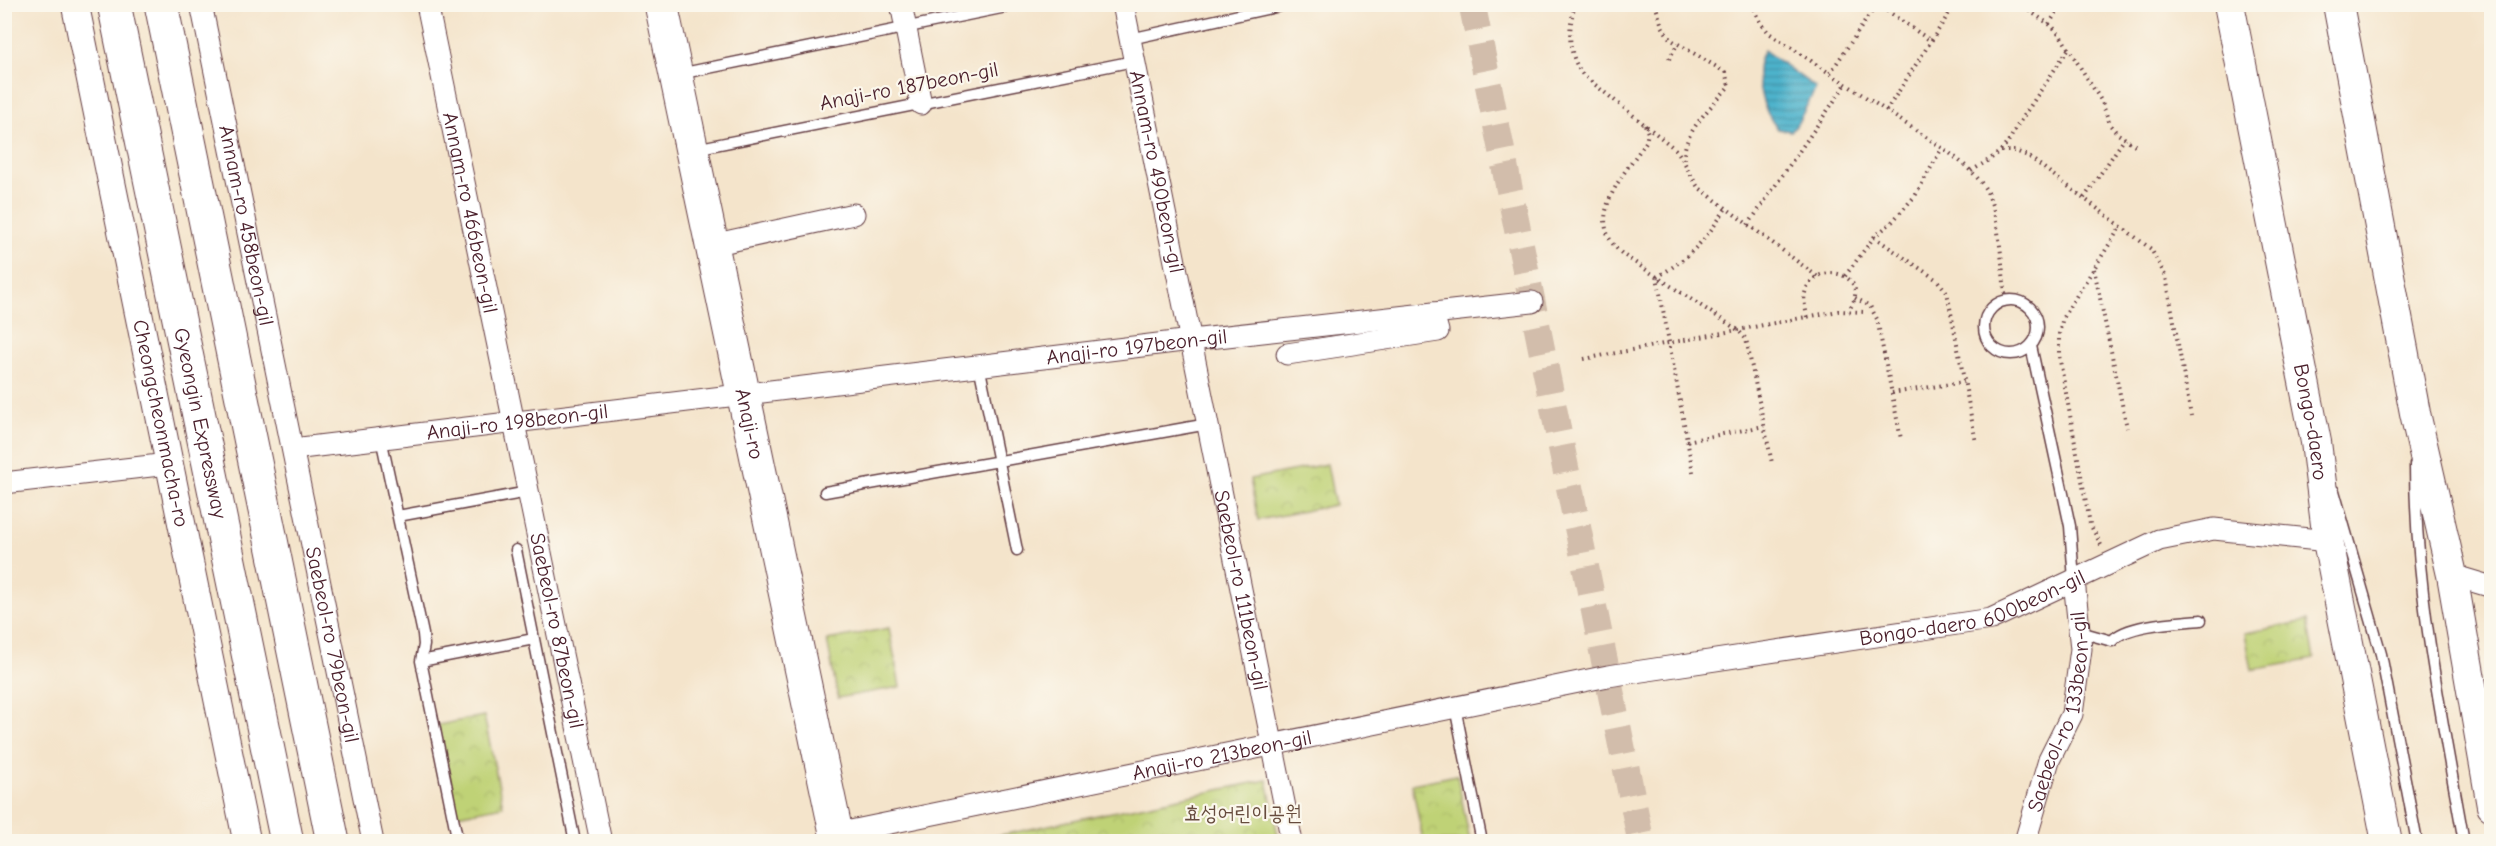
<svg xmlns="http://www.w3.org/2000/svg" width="2496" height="846" viewBox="0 0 2496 846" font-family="'Comic Neue','Poor Story',sans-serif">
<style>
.park{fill:url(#park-crowns);stroke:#847850;stroke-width:1.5}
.water{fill:url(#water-rules);stroke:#4c697c;stroke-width:1.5}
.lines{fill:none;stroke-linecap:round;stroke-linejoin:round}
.tertiary-tunnel{stroke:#d2bdab;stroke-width:27;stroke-dasharray:27 14;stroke-linecap:butt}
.service-casing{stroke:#643d43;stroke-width:13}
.minor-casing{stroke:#643d43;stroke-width:23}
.tertiary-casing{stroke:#643d43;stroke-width:29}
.secondary-casing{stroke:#643d43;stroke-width:32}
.primary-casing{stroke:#643d43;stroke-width:35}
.motorway-casing{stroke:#643d43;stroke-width:35}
.path{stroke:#643d43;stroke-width:4;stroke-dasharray:1.5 4.5;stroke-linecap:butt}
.service{stroke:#fff;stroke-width:10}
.minor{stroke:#fff;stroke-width:21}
.tertiary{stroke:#fff;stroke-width:27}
.secondary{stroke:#fff;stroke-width:30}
.primary{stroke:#fff;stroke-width:33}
.motorway{stroke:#fff;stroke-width:33}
.labels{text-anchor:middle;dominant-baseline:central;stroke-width:4.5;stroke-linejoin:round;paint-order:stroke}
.street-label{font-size:21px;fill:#4a1f2b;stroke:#fbf7ec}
.park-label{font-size:21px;fill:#674c3e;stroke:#fbf7ec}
</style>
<defs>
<pattern id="park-crowns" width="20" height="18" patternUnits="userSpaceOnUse" patternTransform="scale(1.5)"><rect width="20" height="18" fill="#bfd276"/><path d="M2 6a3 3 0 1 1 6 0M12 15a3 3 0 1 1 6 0" fill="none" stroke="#a6b466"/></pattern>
<pattern id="water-rules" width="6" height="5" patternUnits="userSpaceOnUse" patternTransform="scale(1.5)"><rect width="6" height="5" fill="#4db3cc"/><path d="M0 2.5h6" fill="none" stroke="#4291a6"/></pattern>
</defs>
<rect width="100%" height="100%" fill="#fbf7ec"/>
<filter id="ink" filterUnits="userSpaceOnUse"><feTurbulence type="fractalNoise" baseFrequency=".0167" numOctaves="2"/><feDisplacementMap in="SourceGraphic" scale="12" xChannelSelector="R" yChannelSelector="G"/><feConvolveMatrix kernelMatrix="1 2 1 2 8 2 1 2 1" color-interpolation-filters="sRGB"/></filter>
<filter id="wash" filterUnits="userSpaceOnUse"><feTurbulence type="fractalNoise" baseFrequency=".008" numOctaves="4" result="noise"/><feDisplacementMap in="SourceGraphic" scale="24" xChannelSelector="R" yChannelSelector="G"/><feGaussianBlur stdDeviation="1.35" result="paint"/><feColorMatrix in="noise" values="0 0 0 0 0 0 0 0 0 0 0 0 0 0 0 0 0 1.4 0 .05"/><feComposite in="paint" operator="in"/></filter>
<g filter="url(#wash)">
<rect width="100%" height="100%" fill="#f4e4cb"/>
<path class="park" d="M1327 464 1335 505 1258 520 1250 479Z
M2307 621 2314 659 2252 670 2245 633Z
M889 628 900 687 838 698 827 640Z
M484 716 503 806 457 815 438 725Z
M1457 775 1470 841H1423L1412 784Z
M1267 780 1279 841H972Z"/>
<path class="water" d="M1764 50 1816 88 1796 126 1791 131 1778 129C1763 112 1750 71 1764 50Z"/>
</g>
<g filter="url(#ink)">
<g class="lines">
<path class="tertiary-tunnel" d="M1472 4 1641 842"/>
<g class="service-casing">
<path id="service" d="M1130 39 1289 4
M679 74 1021 4
M695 149 1134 61
M1984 327a27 27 0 1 1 54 0a27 27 0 1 1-54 0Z
M2031 346 2070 526 2074 580
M979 365 1017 550
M381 438 423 634 424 645 421 661 458 842
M2415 465C2415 592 2442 717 2464 842
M2334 491 2381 654 2417 842
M825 492 1208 424
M398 516 528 492
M516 550 575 842
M2080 632 2112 641C2126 624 2179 622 2201 620
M421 661 534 639
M1455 707 1482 842"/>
</g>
<g class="minor-casing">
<g id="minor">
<path id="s1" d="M201 4 373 842"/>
<path id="s2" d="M427 4 601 842"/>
<path d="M901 4 921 104"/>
<path id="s3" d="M1123 4 1292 842"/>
<path d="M712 245 854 214"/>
<path d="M1287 354 1438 331 1433 313"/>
<path id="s4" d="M293 449 1191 340 1532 302"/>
<path d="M4 483 168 464"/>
<path d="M2452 575 2492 587"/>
<path id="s5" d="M836 834 1608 676 1991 619 2159 540 2214 529 2328 541"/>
<path id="s6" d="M2025 842 2049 760 2072 714 2081 649 2074 580"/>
</g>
</g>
<g class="tertiary-casing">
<g id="tertiary">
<path id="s7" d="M75 4 247 842"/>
</g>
</g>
<g class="secondary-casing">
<g id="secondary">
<path id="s8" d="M2229 4 2316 442 2328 541 2387 842"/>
<path d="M2338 4 2415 413 2452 575 2492 806"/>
</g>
</g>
<g class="primary-casing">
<g id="primary">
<path id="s9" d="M661 4 838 842"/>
</g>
</g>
<g class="motorway-casing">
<g id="motorway">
<path id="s10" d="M114 4 287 842"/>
<path d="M161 4 333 842"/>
</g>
</g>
<path class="path" d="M1575 4C1568 29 1567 53 1583 75L1675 149C1685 160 1689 174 1698 187L1818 277
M1655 4 1662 26 1670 39 1725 72 1729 86C1712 107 1683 131 1684 159
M1751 4 1760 22 1769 33 1947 151C1961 162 1977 174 1986 190 2000 217 2002 270 2006 301
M1877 4 1931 41
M2019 4 2052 26 2060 35 2102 102 2110 125 2118 134 2138 147
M2049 24 2062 4
M1669 59 1678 43
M1830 73 1877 4
M1886 111 1955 4
M1645 125 1648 133 1646 142C1622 177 1580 221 1625 256L1738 330 1746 339 1772 463
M2001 151H2015L2028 156 2151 249 2166 277 2191 416
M1971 171C1992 158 2005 152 2015 129L2069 48
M2084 198 2125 138
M1748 225 1846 84
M1874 237 1937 280 1947 292 1976 442
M2094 269 2127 428
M1845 276 1874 237 1892 222 1915 196 1942 148
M1855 298 1870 306 1877 319 1901 439
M1807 317C1806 309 1803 300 1805 293 1814 257 1876 274 1848 311
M1584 359 1838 311 1866 312
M1892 393 1964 382
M1687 441 1764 426
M1693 472 1657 277C1689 258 1706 240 1726 208
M2101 545 2090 524 2059 355V334L2063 317 2121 226"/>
<use href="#service" class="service"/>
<use href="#minor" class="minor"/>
<use href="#tertiary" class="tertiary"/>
<use href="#secondary" class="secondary"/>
<use href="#primary" class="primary"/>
<use href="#motorway" class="motorway"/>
</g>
</g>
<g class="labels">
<g class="street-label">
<text transform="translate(909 86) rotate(-11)">Anaji-ro 187beon-gil</text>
<text stroke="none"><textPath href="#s3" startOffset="171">Annam-ro 490beon-gil</textPath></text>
<text stroke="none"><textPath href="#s2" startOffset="213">Annam-ro 466beon-gil</textPath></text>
<text stroke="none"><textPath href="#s1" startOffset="226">Annam-ro 458beon-gil</textPath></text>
<text stroke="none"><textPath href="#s4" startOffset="850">Anaji-ro 197beon-gil</textPath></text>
<text stroke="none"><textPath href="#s4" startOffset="226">Anaji-ro 198beon-gil</textPath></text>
<text stroke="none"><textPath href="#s7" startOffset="428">Cheongcheonmacha-ro</textPath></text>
<text stroke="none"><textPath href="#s10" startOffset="428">Gyeongin Expressway</textPath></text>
<text stroke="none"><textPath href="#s9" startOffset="429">Anaji-ro</textPath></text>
<text stroke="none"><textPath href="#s8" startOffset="426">Bongo-daero</textPath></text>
<text stroke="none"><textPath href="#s3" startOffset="598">Saebeol-ro 111beon-gil</textPath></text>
<text stroke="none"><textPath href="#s5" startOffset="1160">Bongo-daero 600beon-gil</textPath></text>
<text stroke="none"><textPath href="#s2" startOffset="640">Saebeol-ro 87beon-gil</textPath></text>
<text stroke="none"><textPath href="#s1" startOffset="654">Saebeol-ro 79beon-gil</textPath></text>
<text stroke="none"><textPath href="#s6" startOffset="136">Saebeol-ro 133beon-gil</textPath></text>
<text stroke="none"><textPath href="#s5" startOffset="394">Anaji-ro 213beon-gil</textPath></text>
</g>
<g class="park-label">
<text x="1243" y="813">효성어린이공원</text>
</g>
</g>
<rect width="2496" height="846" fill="none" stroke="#fbf7ec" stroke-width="24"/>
</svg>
